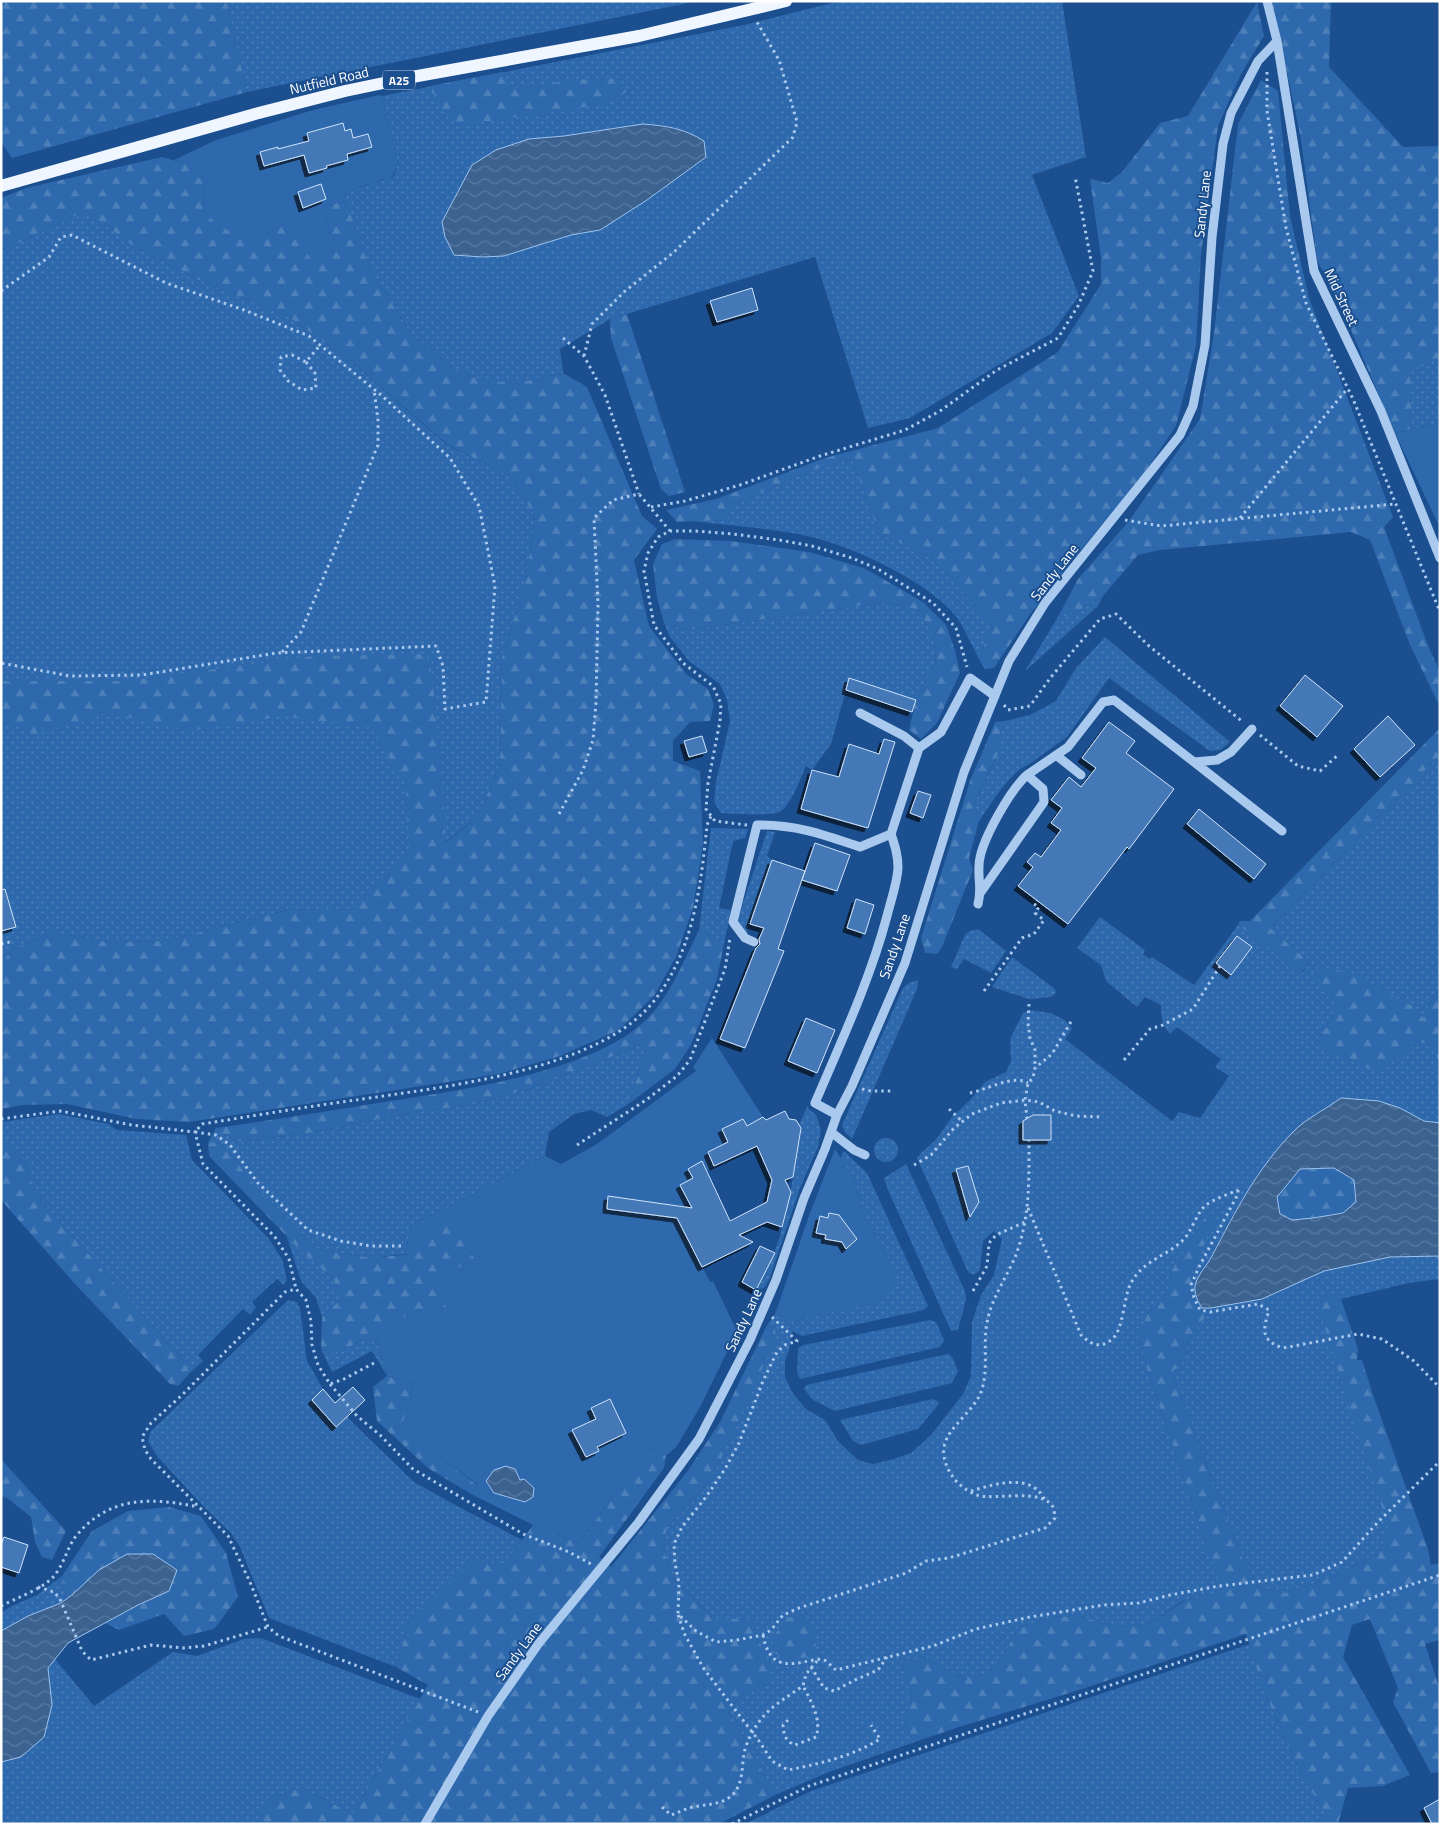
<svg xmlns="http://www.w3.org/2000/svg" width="1441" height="1825" viewBox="0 0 1441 1825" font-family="'Titillium Web',sans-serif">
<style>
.grass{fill:url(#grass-dots)}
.forest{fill:url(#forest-firs)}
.garden{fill:#2e69ad}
.water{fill:url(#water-waves);stroke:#9cc4f0;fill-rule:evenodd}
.building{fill:#4478b7;stroke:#cfe3fa;filter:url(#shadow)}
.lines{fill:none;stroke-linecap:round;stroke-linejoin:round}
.path{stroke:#a9c9ee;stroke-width:3;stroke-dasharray:2.5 4;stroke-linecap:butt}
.minor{stroke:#a9c9ee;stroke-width:9}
.major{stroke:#f0f6ff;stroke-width:12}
.labels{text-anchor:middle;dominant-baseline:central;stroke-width:4;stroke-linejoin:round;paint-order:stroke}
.shield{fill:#1b4f8f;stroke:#bbcadd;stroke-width:1}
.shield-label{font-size:12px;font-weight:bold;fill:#fff}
.street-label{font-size:14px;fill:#fff;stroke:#1b4f8f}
</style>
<defs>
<pattern id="grass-dots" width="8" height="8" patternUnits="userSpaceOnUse" patternTransform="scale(1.25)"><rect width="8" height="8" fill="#2e69ad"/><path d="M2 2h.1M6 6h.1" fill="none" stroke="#4d80b9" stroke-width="1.8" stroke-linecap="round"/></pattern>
<pattern id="forest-firs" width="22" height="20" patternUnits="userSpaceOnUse" patternTransform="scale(1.25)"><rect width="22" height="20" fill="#2e69ad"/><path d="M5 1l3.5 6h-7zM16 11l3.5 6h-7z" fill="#4d80b9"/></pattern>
<pattern id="water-waves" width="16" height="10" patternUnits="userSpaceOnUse" patternTransform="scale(1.25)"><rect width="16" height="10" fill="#3c6290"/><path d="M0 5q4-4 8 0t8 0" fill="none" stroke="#597aa1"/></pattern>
<filter id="shadow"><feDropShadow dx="-4" dy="4" stdDeviation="0" flood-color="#0009"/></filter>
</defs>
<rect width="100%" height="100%" fill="#1b4f8f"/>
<path class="grass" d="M226 1H698L247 92Z
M840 1H1062L1086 157 1032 175 1079 296 1052 333 910 418 868 428 815 257 610 319 560 349 563 373 521 382H485L450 367 410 332 369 267 346 202 345 192 394 176 398 163 382 96 744 25Z
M86 211 135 247 199 280 289 317 352 362 447 445 508 475 535 516 526 579 502 657 500 764 477 818 445 842 409 854 353 913 292 909 164 941 107 942 50 932 11 950 1 964V251Z
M1440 357V423L1412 429 1409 371Z
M852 459 879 533 931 558 992 624 979 659C972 646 966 632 958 619 932 583 850 545 807 536 770 528 731 526 694 521L726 520 733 506 807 472Z
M1103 596 1098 606 1025 671 1058 617 1071 616Z
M886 602 919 610 933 634 936 661 916 700 849 679 831 744 812 770 806 766C801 777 790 808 779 812 769 816 733 814 721 813L714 802 716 782 730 721 727 700 720 684 689 661 670 637 664 623 687 630Z
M1105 637 1230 742 1220 750 1210 751 1109 678 1067 737 1028 765C1010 771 990 806 979 821L974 803 999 752 997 743 1005 721 1030 715 1056 701 1076 668Z
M1440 755V990L1434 996 1423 1018 1327 995 1339 1003 1319 1040H1414L1437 1048V1072L1440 1074V1123L1424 1121 1400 1108 1379 1101 1260 1171 1233 1215 1195 1287 1192 1272 1200 1252 1172 1270 1168 1297 1148 1313 1146 1366 1208 1551 1225 1592 1183 1601 1146 1625 1118 1627 1085 1618 1057 1616 1018 1628 1000 1662 987 1674 964 1679 922 1656 902 1662 912 1696 904 1724 915 1742 829 1772 775 1795 744 1737 728 1711 740 1696 770 1683 713 1618 671 1576 663 1546 667 1527 699 1495 720 1461 775 1328 767 1325 775 1314 793 1320 874 1303 892 1266 862 1211 854 1178 840 1158 844 1151 867 1173 928 1306 924 1310 802 1336 792 1331 789 1350 785 1361V1377L792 1392 806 1409 825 1420 838 1441 858 1460 873 1464 894 1459 911 1453 931 1435 963 1394 971 1376 972 1322 981 1295 994 1275 1002 1239 994 1231 983 1241 980 1270 974 1275 968 1272 917 1158 921 1153 936 1140 952 1117 970 1100 985 1082 1006 1072 1011 1061 1010 1039 1023 1013 1029 1010 1051 1013 1066 1021 1072 1029 1065 1039 1172 1121 1179 1112 1200 1118 1229 1076 1215 1067 1221 1059 1177 1027 1170 1034C1162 1025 1161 1017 1161 1005L1145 997 1137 1007 1106 981 1101 965 1077 948 1100 917 1145 950 1143 954 1149 959 1152 957 1194 985 1238 925 1302 973 1310 962 1270 928Z
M711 828 748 829 745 838 733 841 719 908 731 910 724 944 699 930Z
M767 831 775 832 767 856 772 860 746 934 738 921 740 912Z
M978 929 1006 951 991 973 964 959 957 969 951 967 965 935 970 931Z
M1012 957 1055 989 1056 993 1051 997 1029 999 992 987Z
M918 980 917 989 852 1139 845 1132 842 1125 903 988 909 983Z
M647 1041 630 1103 607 1117 591 1110 574 1114 549 1132 545 1156 443 1210 412 1224 405 1254 371 1258 318 1249 251 1182 230 1152 220 1142 208 1143 216 1128 237 1142 309 1133 415 1112 466 1106 529 1089 619 1054Z
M807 1107 816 1115 821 1130 818 1147 800 1188 769 1280 764 1288 756 1290C763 1277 770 1264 775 1251 789 1212 794 1171 801 1130L799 1125Z
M59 1114 108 1124 117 1130 186 1135 192 1160 269 1239 282 1259 287 1280 284 1285 277 1279 252 1302 256 1307 250 1315 243 1309 198 1355 203 1361 190 1373 183 1360 36 1195 27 1165 1 1141V1122Z
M874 1150a12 12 0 1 1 24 0a12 12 0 1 1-24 0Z
M906 1164 965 1291 966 1299 958 1330 951 1331 888 1190 884 1178Z
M287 1237 333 1279 341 1299 322 1317 316 1298 301 1281Z
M1440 1256V1279L1409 1283 1341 1299 1326 1292 1390 1533 1375 1555 1327 1579 1285 1593 1260 1588 1243 1560 1172 1373 1186 1357 1188 1339 1207 1315 1202 1308H1211L1262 1299 1324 1271 1390 1257Z
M288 1300 297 1302 300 1308 307 1361 323 1389 353 1423 414 1482 457 1506 522 1540 505 1563 409 1620 396 1667 269 1618 240 1547 231 1533 205 1508 157 1456 148 1441 151 1431Z
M930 1320 936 1322 944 1340 940 1347 800 1379 797 1373 798 1348 804 1345Z
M363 1339H377L387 1376 372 1351 332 1372 321 1349 338 1354Z
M948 1354 952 1357 958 1371 952 1383 835 1411 813 1400 804 1389 806 1385Z
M933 1399 939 1402 938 1405 918 1429 861 1445 853 1441 840 1420Z
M62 1576 66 1599 61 1603 28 1616 1 1631V1613L10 1607 37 1595Z
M261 1638 420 1699 353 1814 302 1788 272 1797 255 1824H1V1762L21 1757 52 1705 48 1668 55 1659 94 1706 173 1652 197 1656 244 1639Z
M1250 1644 1266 1697 1302 1775 1326 1815 1313 1824H745L811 1791Z"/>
<path class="forest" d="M1 1H226L247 92 12 158 1 142Z
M1272 1H1331L1329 67 1403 147 1440 146V357L1410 372 1412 429 1395 433 1342 309 1317 260 1301 139Z
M1257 2 1264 36 1241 74 1218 126 1201 255 1196 346 1176 426 1140 479 1079 552 1031 613 994 668 985 669 979 659 992 624 931 558 879 533 852 459 807 472 733 506 726 520 677 522 666 510 716 499 825 458 938 428 1058 352 1101 284V257L1090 179 1108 183 1122 172 1160 123 1188 116Z
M502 72 512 88 585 79 620 78 626 92 611 103 462 125 442 111 430 86Z
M1261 80 1278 91 1290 216 1309 298 1393 517 1384 527 1427 643 1440 672V707L1410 645 1370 540 1351 532 1160 550 1138 555 1103 596 1071 616 1058 617 1078 579 1129 521 1200 419 1214 333 1238 124Z
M162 157 187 164 205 184 203 213 258 238 285 224 331 234 324 206 346 201 369 267 410 332 450 367 485 382H521L563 373 587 387 642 516 657 529 634 560 649 626 686 674 708 689 714 705 710 721 690 722 673 741V761L700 771 703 845 693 908 676 957 654 996 619 1030 560 1056 499 1074 189 1122 136 1119 67 1104 23 1105 1 1109V964L11 950 50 932 107 942 164 941 292 909 353 912 409 854 406 786 372 728 282 716 189 731 111 713 33 735 16 726 1 728V681H125L315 656 426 654 432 674 441 772 446 842 477 818 500 764 502 657 526 579 535 516 508 475 448 445 352 362 289 317 199 280 135 247 86 211 1 251V198L26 188Z
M627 314 685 492 669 496 661 489 611 338 610 319Z
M675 539 731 541 809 552 864 568 923 602 946 625 955 650 960 673 937 723 921 739 909 730 916 700 936 661 933 634 919 610 886 602 687 630 664 623 657 598 653 564 662 544Z
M1005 721 997 743 999 752 974 802 979 821 969 858 973 870 942 947 937 954 925 953 921 938 970 781 995 722Z
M1440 728V755L1270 928 1310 962 1301 973 1238 925 1240 921H1250Z
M699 930 724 944 717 979 691 1045 675 1069 630 1103 647 1041 619 1054 529 1089 466 1106 415 1112 309 1133 237 1142 216 1128C272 1120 328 1111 384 1102 459 1090 593 1073 648 1018 671 994 684 960 699 930Z
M1319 967 1349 972 1416 1008 1423 1018 1434 996 1440 990V1074L1437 1072V1048L1414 1040 1410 1048 1379 1073 1329 1052 1319 1040 1339 1003 1327 995 1310 978Z
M1 1141 27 1165 36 1195 183 1360 190 1373 178 1386 170 1384 76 1285 1 1200Z
M220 1142 230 1152 251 1182 318 1249 371 1258 411 1254 421 1238 448 1219 475 1259 447 1307 415 1311 391 1325 377 1339H363L338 1354 321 1349 322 1317 341 1299 333 1279 297 1247 209 1156 208 1143Z
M1334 1168 1354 1180 1356 1202 1343 1213 1313 1218 1292 1220 1280 1214 1277 1197 1300 1169Z
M1206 1216 1214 1222 1192 1272 1197 1300 1207 1315 1188 1339 1186 1357 1172 1373 1243 1560 1260 1588 1285 1593 1327 1579 1375 1555 1390 1533 1317 1303 1326 1292 1341 1299 1358 1349 1357 1360H1362L1373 1395 1428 1549 1431 1565 1440 1563V1640L1425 1644 1440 1690V1772L1431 1773 1393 1702 1398 1688 1370 1619 1352 1625 1343 1657 1410 1775 1383 1786 1348 1788 1338 1824H1313L1326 1815 1302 1775 1266 1697 1246 1634 1082 1689 956 1728 915 1742 904 1724 912 1696 902 1662 922 1656 964 1679 987 1674 1000 1662 1018 1628 1057 1616 1085 1618 1118 1627 1146 1625 1186 1600 1224 1592 1208 1551 1146 1366 1139 1338 1148 1313 1168 1297 1172 1270Z
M767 1325 775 1328 776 1338 720 1461 699 1495 667 1527 663 1546 671 1576 713 1618 753 1620 769 1670 770 1683 740 1696 728 1711 744 1737 775 1795 719 1824H255L272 1797 302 1788 353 1814 428 1685 396 1667 409 1620 473 1562 505 1563 533 1525 579 1543 604 1509 626 1475 652 1448 666 1456 664 1468 599 1557 611 1567 687 1472 720 1422Z
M387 1376 414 1384 403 1423 440 1457 477 1485 471 1494 428 1468 377 1421 373 1387Z
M1 1459 66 1531 52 1560 42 1557 35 1542 31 1517 7 1498 1 1496Z
M169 1507 201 1516 226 1553 238 1597 214 1629 184 1636 164 1614 119 1630 105 1623 138 1605 169 1591 73 1594 66 1599 62 1576 92 1531 128 1511Z
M800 1614 810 1619 815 1635 816 1656 783 1660 775 1653 772 1640 784 1620Z"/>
<path class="garden" d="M379 95 382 96 398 163 393 176 345 192 346 201 324 206 331 234 332 256 313 262 285 224 258 238 235 235 203 213 205 184 187 164 174 160 216 140 313 110Z
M1440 423V528L1395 433Z
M712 1038 763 1117 758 1120 750 1132 743 1119 722 1129 728 1142 708 1152 714 1166 705 1172 700 1163 688 1168 693 1178 680 1185 689 1203 680 1207 679 1205 673 1208 710 1282 713 1281 736 1329 731 1344 700 1407 677 1446 666 1456 652 1448 626 1475 604 1509 579 1543 533 1525 471 1494 477 1484 440 1457 403 1423 414 1384 387 1376 377 1339 391 1325 415 1311 446 1307 433 1281 475 1259 448 1220 421 1238 411 1254H405L412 1224 443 1210 545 1156 561 1164 597 1144 696 1071 693 1067Z
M835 1149 854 1178 862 1211 892 1266 896 1288 889 1296 874 1303 821 1315 793 1320 775 1314 810 1213Z"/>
<path class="water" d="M643 124C667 126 683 128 704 141L706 157 647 200 600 230 571 235 504 256 482 257 454 255 445 237 442 222 472 165 496 150 529 139 564 136Z
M1341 1098 1379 1101 1400 1108 1424 1121 1440 1123V1256L1390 1257 1324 1271 1262 1299 1211 1308H1202C1198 1302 1194 1294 1195 1286 1197 1275 1207 1266 1212 1256 1235 1212 1258 1167 1294 1131 1307 1118 1326 1109 1341 1098ZM1334 1168 1354 1180 1356 1202 1343 1213 1313 1218 1292 1220 1280 1214 1277 1197 1300 1169Z
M506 1466 515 1469 520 1480 524 1479 534 1488 533 1497 525 1502 494 1493 486 1481 494 1470Z
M127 1554H153L177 1570 169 1591 138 1605 68 1643 48 1668 52 1705 44 1737 21 1757 1 1762V1631L28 1616 61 1603 73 1594 99 1570Z"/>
<path class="building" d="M343 123 345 131 351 129 353 138 368 134 372 147 347 154 348 160 326 166 327 168 309 173 304 155 264 166 260 152 278 147V149L309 141 307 133Z
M321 184 326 199 303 208 298 192Z
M752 288 758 310 717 322 710 301Z
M1305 675 1343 706 1317 737 1280 706Z
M849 678 916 700 912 712 846 690Z
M1388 716 1415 745 1380 777 1354 749Z
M1109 722 1135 741 1126 753 1174 789 1129 849 1127 847 1068 924 1018 886 1033 867 1027 862 1035 853 1041 857 1061 830 1051 823 1062 808 1051 800 1069 777 1081 787 1096 768 1082 758Z
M702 736 707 752 689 757 684 741Z
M884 739 895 742 868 828 801 809 812 770 839 777 849 744 879 754Z
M918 791 931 795 923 818 910 813Z
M1199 809 1266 864 1254 879 1187 824Z
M815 843 850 855 837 891 802 880Z
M772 860 805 871 778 949 784 951 745 1048 720 1039 756 948 760 944 759 939 764 928 750 924Z
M5 889 16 927 1 931V890Z
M856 899 874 905 865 934 847 928Z
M1237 936 1252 947 1231 975 1216 963Z
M806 1018 835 1030 817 1073 788 1061Z
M785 1111 789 1119 796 1120 801 1128 793 1177 785 1180 791 1192 782 1227 767 1222 739 1235 753 1242 702 1267 677 1218 607 1209 608 1196 692 1208 680 1185 693 1178 688 1169 702 1161 730 1221 767 1202 772 1180 757 1146 714 1166 708 1152 728 1142 722 1129 743 1119 747 1126 763 1117 766 1120Z
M1033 1115H1051V1140H1023V1121Z
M968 1166 979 1202 970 1217 956 1169Z
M829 1213 839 1215 857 1239 846 1249 842 1242 825 1239 826 1235 816 1233 820 1216 828 1218Z
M760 1246 775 1253 756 1290 742 1282Z
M353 1387 365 1400 336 1427 312 1400 323 1389 335 1403Z
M610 1399 626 1433 597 1447 599 1451 586 1457 572 1430 596 1419 591 1408Z
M4 1537 28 1545 19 1573 1 1567V1544Z
M1440 1799V1824H1432L1424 1808Z"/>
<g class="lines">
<path class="path" d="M1267 72V111L1286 228 1306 303 1353 399 1440 612
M1 291 49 257 61 237 72 235 166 283 244 310 309 336 381 395 450 458 479 506 495 586 486 702 445 709 443 666 436 646 276 653 142 675 70 676 1 663
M563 338 584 356 605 395 639 494
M584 356 592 324 624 292 674 252 793 137 797 122 779 60 757 22
M306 362 315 373 316 388 302 390 288 381 280 370 281 357 292 355 306 362 320 345
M651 507 685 501 740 485 820 456 905 430 940 411 997 370 1058 338 1078 306 1093 271 1075 176
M1240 518 1348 388
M1125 520 1161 526 1395 504
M282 652 301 632 378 445V420L374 389
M1004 705 1008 710 1030 706 1051 677 1100 619 1116 614 1149 646 1243 722
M1260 735 1298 766 1320 771 1338 755
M559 814 583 770 593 740 596 702 598 604 594 518 613 500 639 494 670 531
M747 825 715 821 706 809 708 783 720 721 721 704 713 686 683 663 654 625 644 571 648 553 658 537 670 531H695L733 534 779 540 812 546 852 558 878 569 933 603 956 628 967 667
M1 944 10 942
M984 991 1022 938 1034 934 1044 920 1035 913 1039 907 1034 904 1037 900
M1029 1004 1028 1023 1030 1038 1035 1050V1067
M1124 1060 1150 1029 1163 1025 1193 1009 1220 966
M862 1089 871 1091H894
M970 1093C986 1090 1014 1074 1028 1083
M949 1109 963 1122
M1 1119 60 1111 132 1125 195 1132 203 1164 275 1237 289 1259 296 1289
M1027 1119 1025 1100 1028 1083 1033 1078 1035 1068 1052 1054 1072 1020
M577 1145 646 1100 677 1076 690 1060 725 969 730 938
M914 1165 931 1155 954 1128 972 1114 1001 1103 1025 1100 1039 1102 1055 1111 1076 1116 1100 1117
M1238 1190V1194L1199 1267 1191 1285 1194 1298 1200 1310 1210 1312 1258 1304 1269 1310C1263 1330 1260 1340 1283 1348L1358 1334 1382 1339 1414 1361 1440 1388
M1028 1208 1081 1335C1090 1344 1100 1349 1111 1340 1124 1331 1123 1298 1131 1283 1142 1261 1167 1256 1183 1240 1192 1231 1197 1212 1206 1205 1214 1199 1229 1194 1238 1190
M401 1246H371L341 1241 308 1230 258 1183 230 1145 216 1135 195 1132 202 1124C253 1116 304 1107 356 1100 441 1087 604 1071 657 997 694 947 701 885 707 825L711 816
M973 1291 987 1266 989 1243 996 1235 1025 1222
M772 1317 797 1341 785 1345 777 1352 763 1381 739 1443 725 1469 706 1497 682 1527 674 1544 675 1564 679 1583 678 1614 696 1631 716 1642 737 1640 763 1635 771 1630 783 1615 799 1608 906 1573 926 1561 949 1558 1045 1528 1055 1518C1055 1515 1054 1510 1053 1507 1041 1487 996 1501 977 1495 968 1492 961 1486 955 1480 950 1473 945 1465 944 1456 940 1429 975 1414 982 1389 989 1366 982 1341 988 1318 993 1295 1009 1274 1017 1252 1030 1215 1029 1179 1029 1140
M374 1363 344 1379 330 1384 318 1365 312 1345 311 1321 306 1300 296 1289 285 1292 181 1396 151 1423 142 1437 145 1450 151 1459 228 1536 250 1582 268 1627 279 1636 478 1712
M330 1384 357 1416 380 1435 413 1469 523 1534 569 1552 591 1564
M971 1491C995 1484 1031 1472 1045 1500
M38 1587 54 1592 60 1599 82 1651 91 1660 151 1645 183 1648 204 1646 268 1627
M1 1606C16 1598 43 1589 54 1576 64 1564 67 1548 76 1536 109 1496 151 1497 198 1507
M678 1615 685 1635 704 1669 759 1741 772 1761 788 1770C819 1764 853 1756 880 1739L871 1725
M763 1635C768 1661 779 1667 804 1662 810 1661 818 1658 824 1660 828 1662 832 1667 836 1670L933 1646 976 1629 1030 1617 1104 1605 1139 1603 1170 1595 1219 1586 1313 1575 1342 1562 1378 1522 1440 1461
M811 1667 824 1688 834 1691 855 1680 878 1670 887 1657
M788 1720 783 1725C784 1735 785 1741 795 1745L816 1737C822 1720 811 1701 803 1686
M662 1807 671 1815C677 1813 683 1810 689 1808 703 1804 717 1806 730 1797 746 1784 740 1763 746 1746 759 1713 775 1705 803 1686L806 1674 818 1660
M732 1824 809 1786 1440 1575"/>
<path class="minor" d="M1267 1 1277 41 1314 271 1381 411 1440 558
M860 713 904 736 919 748 941 732 970 678 995 696
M1056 755 1081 775
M1194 762 1282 831
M1027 775 1068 747 1103 702 1114 700 1194 762 1217 760 1231 752 1252 729
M978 904C982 889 978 881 979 866 979 843 1011 789 1027 775L1043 789 1044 802 981 892
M754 942 745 938 733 922 757 825C795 824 825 835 860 847L891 834 919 748
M837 1115 815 1103C841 1042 870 980 887 916 891 900 897 884 898 868 898 855 895 846 891 834
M831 1132 854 1150 865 1155
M425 1824 488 1716 539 1643 638 1523 699 1439 750 1340 776 1280 804 1198 825 1149 837 1115 852 1086 905 963 964 772 1009 661 1045 603 1180 435 1193 406 1205 345 1212 237 1223 144 1231 113 1258 61 1277 41"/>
<path class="major" d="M1 186 255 114 345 91 412 77 639 36 786 1"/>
</g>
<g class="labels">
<rect class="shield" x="383" y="70.5" width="32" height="19" rx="4"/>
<g class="shield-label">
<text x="399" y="80">A25</text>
</g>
<g class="street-label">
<text transform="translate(329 80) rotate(-13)">Nutfield Road</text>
<text transform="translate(1202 204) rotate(-84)">Sandy Lane</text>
<text transform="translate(1342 297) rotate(65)">Mid Street</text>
<text transform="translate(1054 572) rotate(-52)">Sandy Lane</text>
<text transform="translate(894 946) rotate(-71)">Sandy Lane</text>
<text transform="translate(743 1320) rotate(-65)">Sandy Lane</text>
<text transform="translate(518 1651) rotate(-54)">Sandy Lane</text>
</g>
</g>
<rect width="1441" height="1825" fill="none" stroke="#ffffff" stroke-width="5"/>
</svg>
